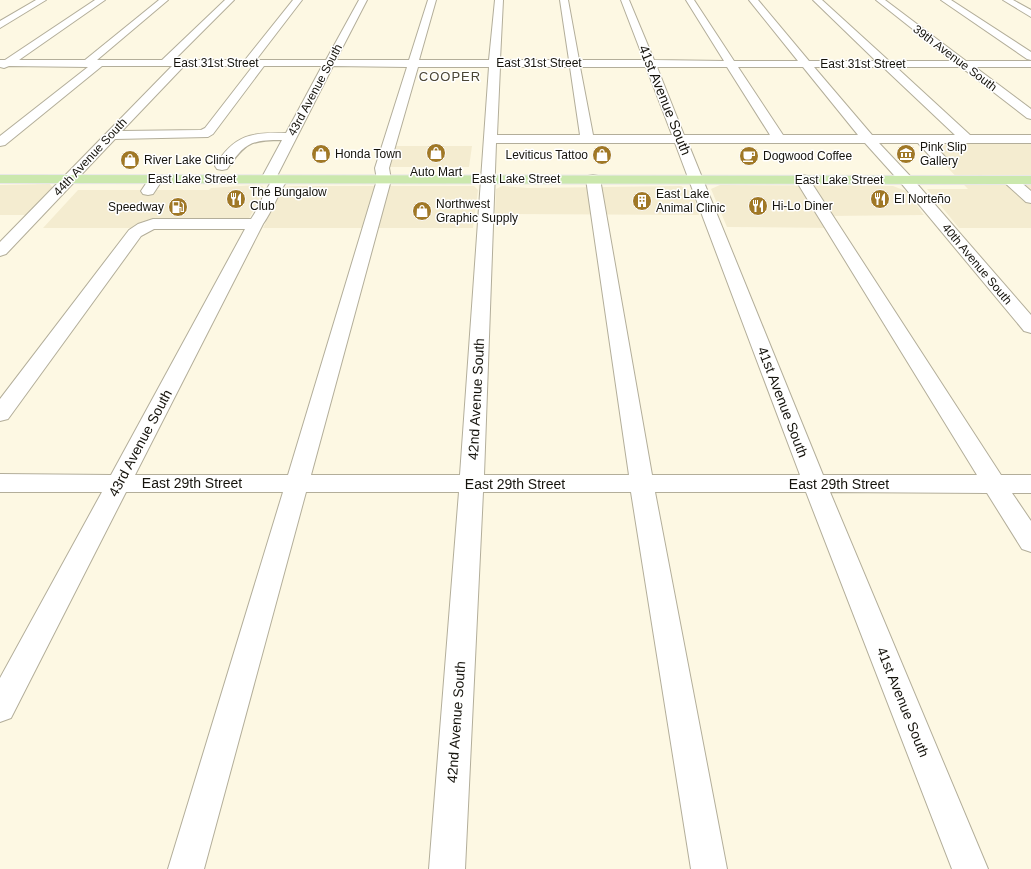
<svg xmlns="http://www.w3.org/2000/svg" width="1031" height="869" viewBox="0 0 1031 869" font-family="Helvetica,sans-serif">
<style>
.built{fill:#f4ecd0}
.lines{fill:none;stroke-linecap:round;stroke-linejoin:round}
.minor-casing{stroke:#b3ae9a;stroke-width:2}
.major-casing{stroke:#e8e7e7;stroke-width:2}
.minor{fill:#fff;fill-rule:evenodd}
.major{fill:#cbe8ad;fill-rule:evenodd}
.labels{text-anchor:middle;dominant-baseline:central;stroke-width:3;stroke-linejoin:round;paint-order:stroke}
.far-street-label{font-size:12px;fill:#15130c;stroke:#fff}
.far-poi-label{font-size:12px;fill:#15130c;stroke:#fff;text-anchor:start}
.far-neighbourhood-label{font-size:13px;letter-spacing:1px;fill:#4a4534;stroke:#fff}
.street-label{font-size:14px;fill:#15130c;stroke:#fff}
</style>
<rect width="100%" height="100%" fill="#fdf8e3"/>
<path class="built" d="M921 140H1031V228H959L927 189H968Z
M392 146H472L469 167H386Z
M50 184 53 188 26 215H0V185Z
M255 185 263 186 264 190 244 228H43L78 190H209L211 188Z
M720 185 893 186 906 191 924 215 828 216 835 228 727 227 711 189Z
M292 186H474L478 190 473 228H263L280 192 285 187Z
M502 186 528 188 681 186 693 193 699 215 495 214 496 189Z"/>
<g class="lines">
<g class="minor-casing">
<path id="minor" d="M36 0H46L0 28V21Z
M95 0H105L19 60H85L159 0H168L97 60H162L225 0H234L174 60H245L293 0H302L256 60H326L359 0H367L336 60H409L428 0H436L419 60H489L495 0H503L500 60H569L560 0H568L579 60H644L621 0H629L654 60 724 61 686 0H694L734 61H798L749 0H758L809 61H876L813 0H822L889 61H953L876 0H885L966 61H1031V67H975L1031 109V119L1027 118 961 67H896L970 135H1031V143H932L950 162 948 165H938L918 143H879L911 177 1031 315V333L1024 331 901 183 865 143H688L823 475H977L795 179 797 176 802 175 807 176 809 179 1001 475H1031V493H1012L1031 521V552L1022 549 987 493 830 492 988 869H952L806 492H655L727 869H691L631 492H483L465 869H429L459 492H306L204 869H168L283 492H126L11 718 0 722V678L102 492H0V474L111 475 245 229H154L141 236 8 419 0 421V399L129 230 138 224 153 219H251C259 208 263 194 271 182H263L261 179 282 140C250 140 245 143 227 169L222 170 217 169 215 166C234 135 252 132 286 133L322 66H264L213 134 208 137 115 139 6 254 0 256V242L172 66H102L5 145 0 146V136L88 67 9 66 4 68 0 67V60H5ZM184 66H253L205 128 201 130 122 131ZM333 66 407 67 375 168 377 180 288 475H135L263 224C273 210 278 193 288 179L286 176H277ZM418 67H489L460 475H311L391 180 389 168ZM500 67H570L580 135H497ZM580 67H646L672 135H593ZM657 67H727L770 135H684ZM738 67H803L858 135H783ZM814 67H883L955 135H872ZM496 143H675L800 475H652L600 179 598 176 593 175 588 176 586 179 629 475H484Z
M941 0H951L1031 52V60L1027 59Z
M1003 0H1013L1031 10V17Z
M156 175 161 176 163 179 153 194 148 195 143 194 141 191 151 176Z
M1010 176 1015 177 1031 191V203L1026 202 1005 183 1003 180 1005 177Z"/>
</g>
<g class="major-casing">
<path id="major" d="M0 175 1031 176V184L0 183Z"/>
</g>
<use href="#minor" class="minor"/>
<use href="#major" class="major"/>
</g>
<defs>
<g id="shop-disc" transform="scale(1)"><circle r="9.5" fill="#a07826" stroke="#fff"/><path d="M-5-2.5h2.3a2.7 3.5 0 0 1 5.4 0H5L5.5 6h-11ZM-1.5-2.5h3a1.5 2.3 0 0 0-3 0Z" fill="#fff"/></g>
<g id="museum-disc" transform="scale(1)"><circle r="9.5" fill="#a07826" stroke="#fff"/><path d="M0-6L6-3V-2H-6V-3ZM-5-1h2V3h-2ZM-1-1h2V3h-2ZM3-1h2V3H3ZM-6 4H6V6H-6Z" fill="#fff"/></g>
<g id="cafe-disc" transform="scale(1)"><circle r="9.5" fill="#a07826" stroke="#fff"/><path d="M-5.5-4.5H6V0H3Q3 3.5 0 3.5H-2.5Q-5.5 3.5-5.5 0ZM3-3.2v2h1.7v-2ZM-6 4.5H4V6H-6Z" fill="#fff"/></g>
<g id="restaurant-disc" transform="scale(1)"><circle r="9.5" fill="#a07826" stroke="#fff"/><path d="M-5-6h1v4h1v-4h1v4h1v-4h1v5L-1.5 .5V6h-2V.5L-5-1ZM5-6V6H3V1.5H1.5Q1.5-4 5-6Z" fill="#fff"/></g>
<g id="building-disc" transform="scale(1)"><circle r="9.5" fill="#a07826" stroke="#fff"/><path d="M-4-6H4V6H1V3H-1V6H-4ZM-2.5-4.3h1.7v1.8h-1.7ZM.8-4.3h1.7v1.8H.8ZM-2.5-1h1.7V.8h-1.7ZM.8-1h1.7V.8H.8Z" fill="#fff"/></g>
<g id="fuel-disc" transform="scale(1)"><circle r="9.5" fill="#a07826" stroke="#fff"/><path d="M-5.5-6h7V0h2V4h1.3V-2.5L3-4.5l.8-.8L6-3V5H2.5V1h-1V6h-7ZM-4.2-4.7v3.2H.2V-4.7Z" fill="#fff"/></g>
</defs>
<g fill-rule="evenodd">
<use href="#shop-disc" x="436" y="153"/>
<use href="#shop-disc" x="321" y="154"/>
<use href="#museum-disc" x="906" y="154"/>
<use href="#shop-disc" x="602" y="155"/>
<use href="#cafe-disc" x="749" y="156"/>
<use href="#shop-disc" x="130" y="160"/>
<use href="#restaurant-disc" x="236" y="199"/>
<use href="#restaurant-disc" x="880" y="199"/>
<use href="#building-disc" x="642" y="201"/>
<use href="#restaurant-disc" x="758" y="206"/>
<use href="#fuel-disc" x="178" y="207"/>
<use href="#shop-disc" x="422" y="211"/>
</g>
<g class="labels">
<g class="far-street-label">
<text transform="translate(955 58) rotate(37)">39th Avenue South</text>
<text x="216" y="63">East 31st Street</text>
<text x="539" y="63">East 31st Street</text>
<text x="863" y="64">East 31st Street</text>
<text transform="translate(315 90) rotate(-62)">43rd Avenue South</text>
<text transform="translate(90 157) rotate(-47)">44th Avenue South</text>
<text x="192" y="179">East Lake Street</text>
<text x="516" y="179">East Lake Street</text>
<text x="839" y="180">East Lake Street</text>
<text transform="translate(977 264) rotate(50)">40th Avenue South</text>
</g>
<g class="far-poi-label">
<text x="920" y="147">Pink Slip<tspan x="920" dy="14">Gallery</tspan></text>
<text x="335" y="154">Honda Town</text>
<text x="588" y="155" text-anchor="end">Leviticus Tattoo</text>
<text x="763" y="156">Dogwood Coffee</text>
<text x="144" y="160">River Lake Clinic</text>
<text x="436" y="172" text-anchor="middle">Auto Mart</text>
<text x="250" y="192">The Bungalow<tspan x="250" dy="14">Club</tspan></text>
<text x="656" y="194">East Lake<tspan x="656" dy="14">Animal Clinic</tspan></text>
<text x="894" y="199">El Norteño</text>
<text x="436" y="204">Northwest<tspan x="436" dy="14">Graphic Supply</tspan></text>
<text x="772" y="206">Hi-Lo Diner</text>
<text x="164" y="207" text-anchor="end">Speedway</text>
</g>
<g class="far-neighbourhood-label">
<text x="450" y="76">COOPER</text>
</g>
<g class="street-label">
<text transform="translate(665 100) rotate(68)">41st Avenue South</text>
<text transform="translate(476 399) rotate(-87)">42nd Avenue South</text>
<text transform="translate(783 402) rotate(69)">41st Avenue South</text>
<text transform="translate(140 443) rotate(-62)">43rd Avenue South</text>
<text x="192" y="483">East 29th Street</text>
<text x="515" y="484">East 29th Street</text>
<text x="839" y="484">East 29th Street</text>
<text transform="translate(903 702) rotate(68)">41st Avenue South</text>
<text transform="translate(456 722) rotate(-86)">42nd Avenue South</text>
</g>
</g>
</svg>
